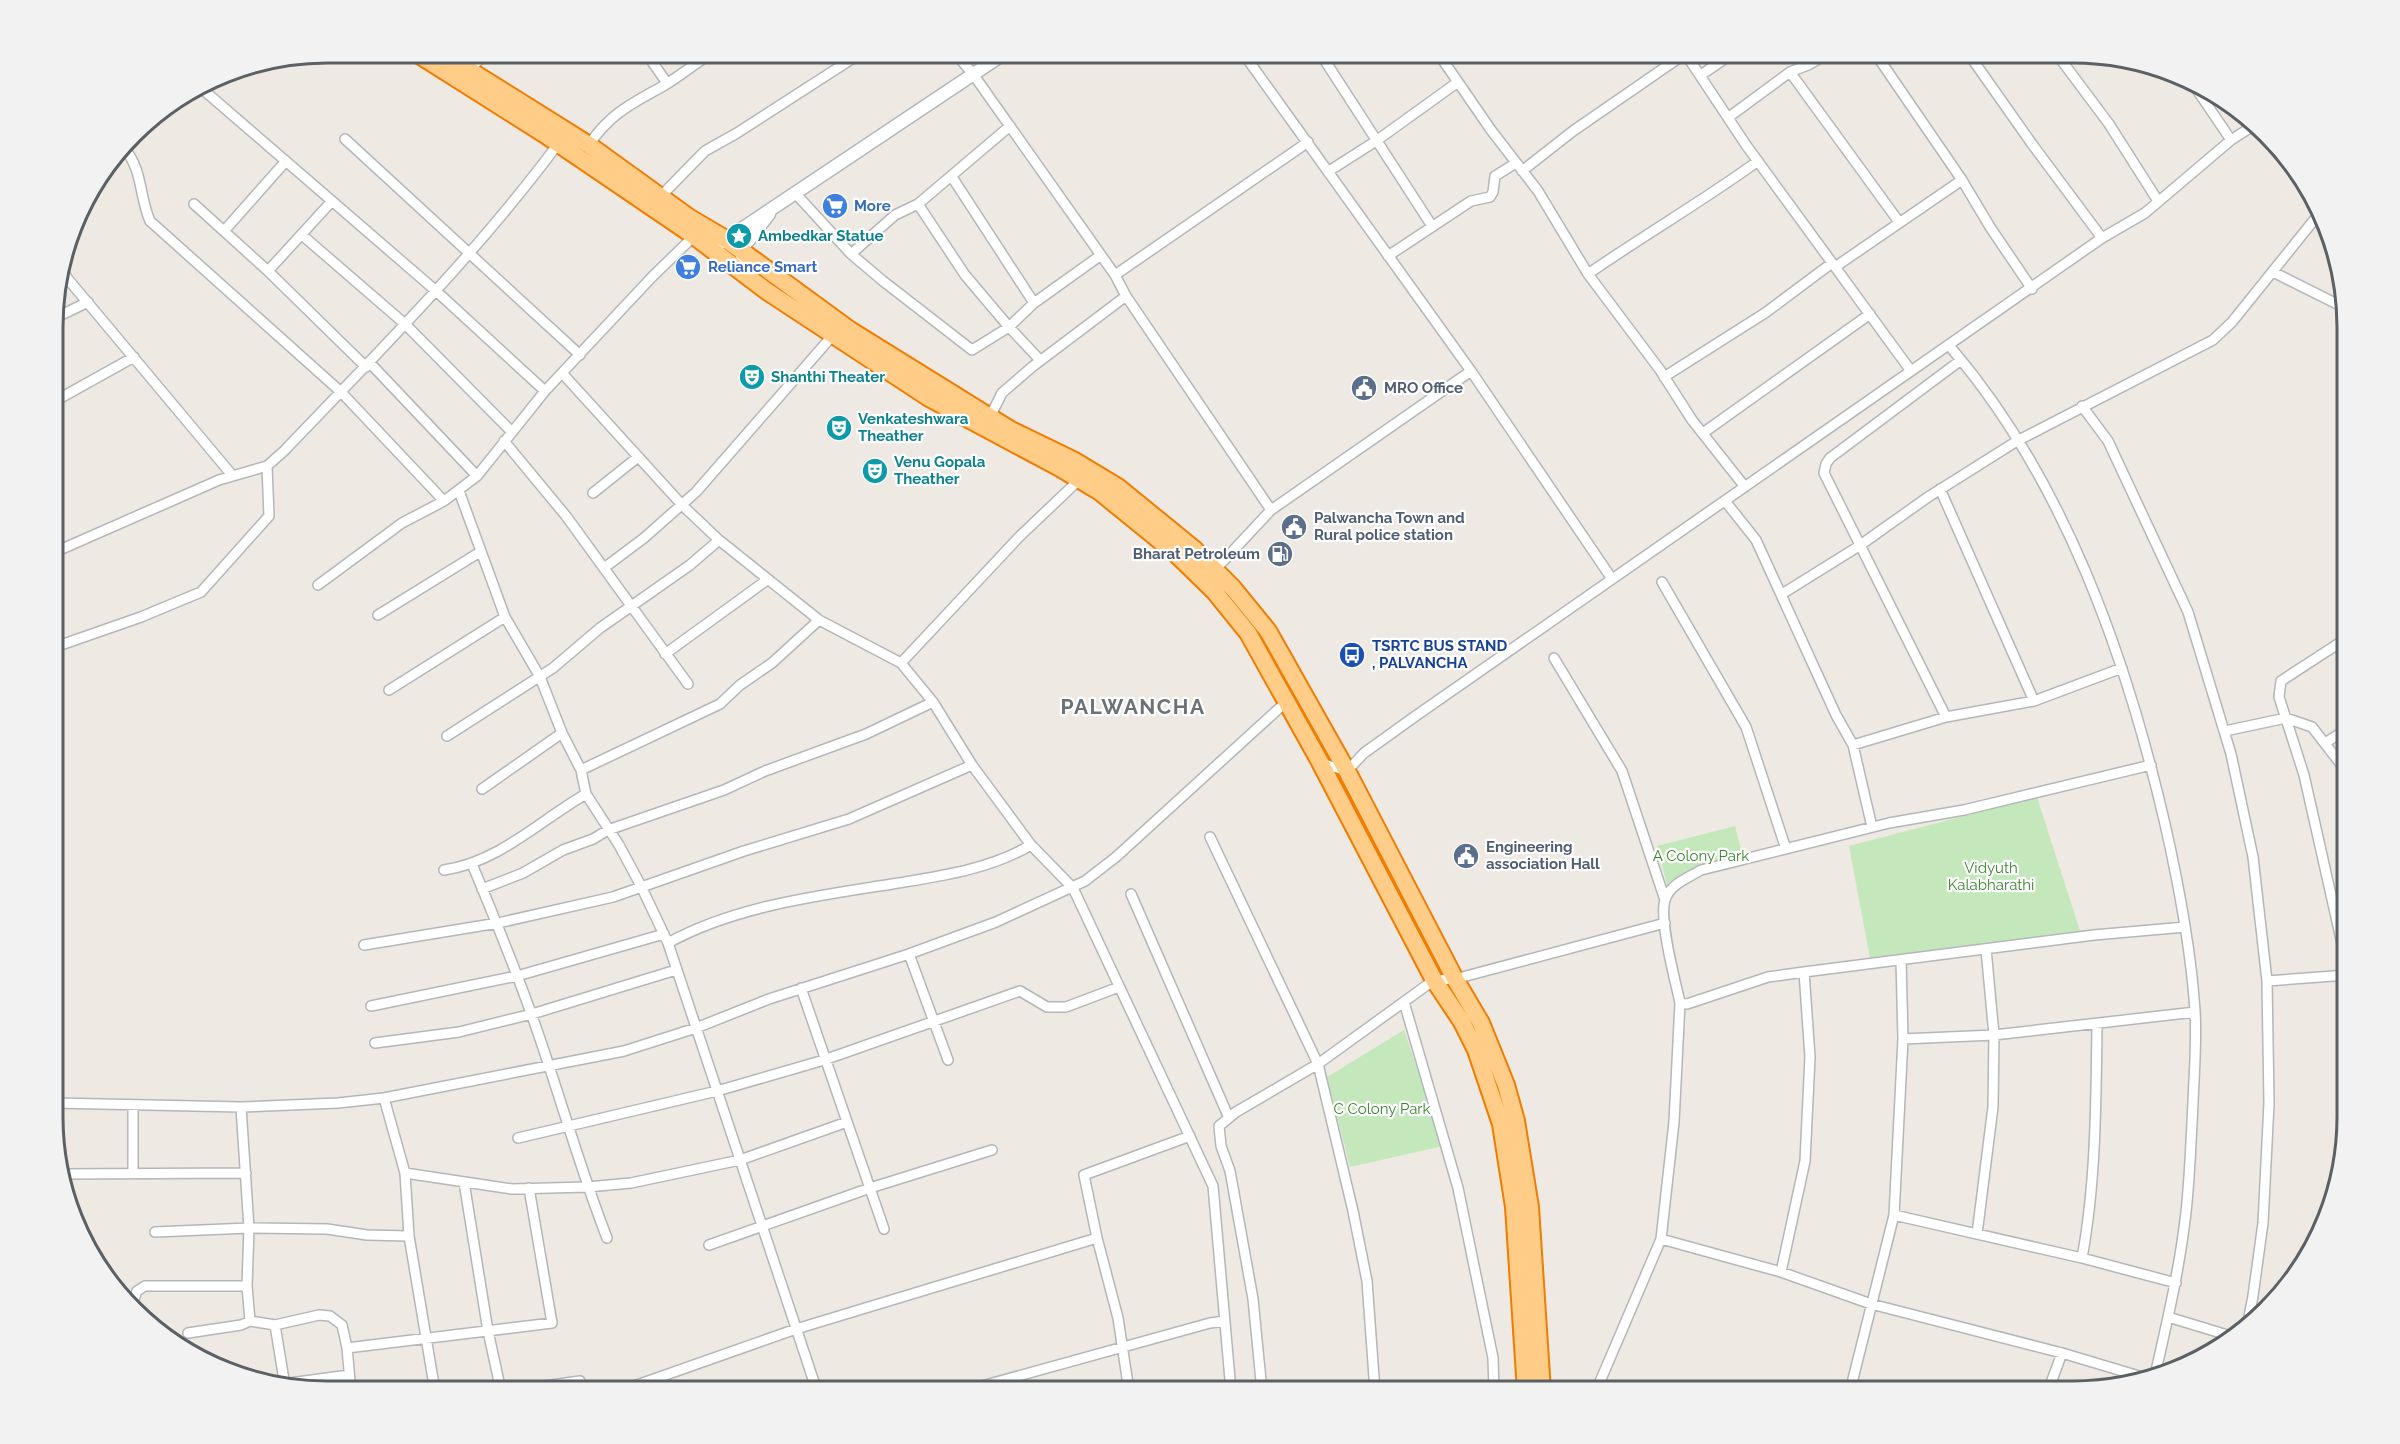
<svg xmlns="http://www.w3.org/2000/svg" width="2400" height="1444" viewBox="0 0 2400 1444" font-family="Raleway,sans-serif">
<style>
.green{fill:#c4e8bc}
.lines{fill:none;stroke-linecap:round;stroke-linejoin:round}
.street-casing{stroke:#b3b7ba;stroke-width:12}
.secondary-casing{stroke:#b1b7bb;stroke-width:15}
.highway-casing{stroke:#f07c00;stroke-width:20}
.street{stroke:#fff;stroke-width:9}
.secondary{stroke:#fff;stroke-width:12}
.highway{stroke:#ffcd88;stroke-width:16}
.labels{text-anchor:middle;dominant-baseline:central;stroke-width:4.5;stroke-linejoin:round;paint-order:stroke}
.shop-label{font-size:15px;font-weight:bold;fill:#366cbe;stroke:#fff;text-anchor:start}
.culture-label{font-size:15px;font-weight:bold;fill:#0d838f;stroke:#fff;text-anchor:start}
.service-label{font-size:15px;font-weight:bold;fill:#4e5e75;stroke:#fff;text-anchor:start}
.transit-label{font-size:15px;font-weight:bold;fill:#164399;stroke:#fff;text-anchor:start}
.park-label{font-size:15px;fill:#3a862f;stroke:#fff}
.district-label{font-size:21px;font-weight:bold;letter-spacing:1.5px;fill:#6b7276;stroke:#fff}
.rim{fill:none;stroke:#5a6064;stroke-width:3}
</style>
<rect width="100%" height="100%" fill="#eee9e2"/>
<path class="green" d="M2037 797 2080 931 1870 958 1849 846Z
M1735 826 1745 865 1667 885 1657 846Z
M1404 1030 1443 1146 1350 1167 1327 1077Z"/>
<g class="lines">
<g class="street-casing">
<path id="street" d="M646 53 667 83
M955 53 973 74 1115 275 1126 296 1271 510
M1243 53 1471 371 1612 579
M1320 53 1432 226
M1438 53 1491 130 1538 191 1588 274 1660 370 1692 420 1745 487
M1685 53 1746 145 1911 371
M1968 53 2032 144 2102 238
M2056 53 2109 124 2158 201
M469 70 486 53
M1790 72 1899 222
M1701 75 1733 53
M2191 81 2231 140
M200 87 435 290 545 391
M1729 117 1790 72 1808 65 1829 53
M345 139 580 355
M589 145C610 113 633 103 665 85 681 75 696 63 712 53
M124 148C143 170 139 196 150 221L341 392 444 501
M1329 171 1376 141 1458 82
M1522 171 1573 131 1686 53
M952 177 1034 303
M1962 180 1990 227 2032 289
M796 194 851 254 883 281 972 350 1009 327 1034 303 1101 255
M660 197 705 151 737 133 861 53
M194 204 268 271 366 367
M918 204 965 275 1009 327 1040 360
M224 231 286 161
M302 235 405 324 511 431
M851 254 895 215 918 204 1010 126
M1388 256 1471 201 1490 197 1493 192 1495 176 1516 163
M62 267 67 278 232 475
M1835 267 1962 180 1875 53
M268 271 332 201
M2273 272 2347 309
M1588 274C1644 235 1703 201 1758 161
M1115 275 1308 142
M55 318 88 302
M1952 349C2065 482 2126 656 2165 824 2179 886 2191 948 2195 1011 2197 1042 2194 1073 2193 1103 2191 1139 2190 1176 2186 1212 2180 1266 2168 1318 2156 1371
M370 363 477 476
M562 373 683 506 719 540 819 620 901 663 933 702 972 765 1031 845 1073 888 1213 1186 1231 1391
M1664 377 1765 313 1832 263
M55 401 134 357
M2082 406 2108 441 2188 612 2231 754 2253 857 2267 981 2269 1103 2263 1223 2253 1296 2247 1327
M990 417 1002 393 1032 367 1126 296
M1703 433 1870 314
M504 441 566 516 688 684
M1940 489 2034 701
M459 491 505 617 540 677 562 733 581 770 586 794 619 845 641 886 668 943 817 1391
M593 493 638 457
M1725 501 1756 540 1836 715 1853 745 1872 827
M55 552 219 480 267 466 284 451C379 352 476 254 558 144
M604 568 644 538 696 492 833 335
M1213 569 1215 570 1271 510 1471 371
M1662 582 1746 727 1786 849
M318 585 402 523 444 501 477 476 545 391 652 277 694 236
M1782 594 1859 546 1928 497 2017 441 2213 340 2232 322 2318 215
M378 615 480 552
M2347 638 2281 681 2279 697 2304 775 2347 966
M55 647 141 617 201 592 269 516 267 466
M665 654 767 580
M1554 658 1622 771 1665 900
M901 663 1019 537 1080 479
M389 690 505 617
M1946 717 1824 473 1826 464 1830 458 1961 360
M2225 731 2286 718 2312 727 2347 772
M447 736 553 668 600 628 690 565 719 540
M2325 743 2347 729
M1853 745 1946 717 2034 701 2122 668
M1321 763 1347 771 1364 753 1417 715 2102 238 2145 213 2231 140 2256 124
M2151 765 1964 810 1889 823 1701 870C1688 878 1670 884 1665 900 1659 919 1674 976 1679 998L1680 1003 1687 1004 1768 977 1804 972 2094 935 2185 927
M581 770 720 704 740 685 772 663 819 620
M482 789 562 733
M1210 837 1318 1064 1353 1211 1367 1281 1375 1391
M472 864C493 914 513 963 531 1013 558 1088 578 1164 607 1238
M444 870C499 862 539 821 586 794
M482 889 523 873 563 850 593 839 608 830 724 790 765 771 866 734 933 702
M1131 894 1229 1118
M668 943C735 906 817 896 892 884 940 876 988 870 1031 845
M364 945 498 923 613 897 744 851 849 819 972 765
M909 954 948 1060
M2267 981 2347 975
M801 988 884 1229
M1404 1002 1458 1188 1493 1358 1494 1391
M371 1006 517 976 664 934
M1903 1039 1994 1035 2195 1012
M375 1043 459 1032 532 1014 676 970
M384 1098 405 1173 409 1236 435 1391
M55 1103 241 1107 338 1103 384 1098 624 1051 696 1028 769 999 909 954 996 922 1085 881 1116 857 1286 702
M241 1107 249 1228 247 1286 250 1321
M518 1138 717 1091 824 1060 1020 991 1047 1007H1066L1119 987
M2344 1145 2347 1018
M133 1173V1105
M405 1173 512 1189 587 1187 631 1183 740 1160 847 1122
M63 1174 246 1173
M464 1182 488 1331 501 1391
M1894 1215 2082 1258 2176 1283
M155 1232 249 1228 327 1229 367 1235 409 1236
M1977 1234 1993 1107 1994 1035 1986 949
M1661 1239 1781 1272 1871 1304 2062 1353 2139 1376
M709 1245 870 1188 992 1150
M2082 1258C2096 1182 2096 1102 2097 1024
M1781 1272 1805 1161 1810 1057 1804 972
M133 1302 137 1291 145 1286H247
M2168 1317 2234 1337
M275 1325 285 1386
M188 1333 241 1325 250 1321 275 1325 319 1315 330 1316 342 1325 347 1348 351 1391
M347 1348 552 1323 529 1188
M275 1385 349 1375
M509 1391 580 1381 584 1391
M620 1391 796 1329 1097 1238
M964 1391 1210 1323 1225 1321
M1129 1391 1118 1318 1097 1238 1084 1175 1190 1136
M1262 1391 1253 1299 1230 1171 1221 1146 1219 1126 1236 1112 1318 1064 1434 980 1455 979 1665 923
M1596 1391 1661 1239 1674 1122 1680 1003
M1850 1391 1894 1215 1903 1039 1901 960
M2048 1391 2062 1353"/>
</g>
<g class="secondary-casing">
<path id="secondary" d="M719 244 1005 53
M746 277 741 250 769 214"/>
</g>
<g class="highway-casing">
<path id="highway" d="M416 53 544 134 694 236 768 292 929 398 1058 467 1100 492 1175 553 1214 591 1248 633 1320 762 1434 980 1462 1022 1476 1050 1501 1124 1514 1207 1526 1391
M442 53 589 145 690 218 724 238 850 330 1011 430 1075 461 1118 487 1194 549 1233 588 1268 631 1347 771 1455 979 1481 1023 1506 1085 1516 1121 1530 1207 1542 1391"/>
</g>
<use href="#street" class="street"/>
<use href="#secondary" class="secondary"/>
<use href="#highway" class="highway"/>
</g>
<defs>
<g id="supermarket-disc" transform="scale(1.35)"><circle r="9.5" fill="#3f7fe0" stroke="#fff"/><path d="M-6-5.5h2.5l.6 2H6L4.5 2H-2.5L-4.4-4H-6ZM-1.5 3.2a1.3 1.3 0 1 0 .1 0ZM3 3.2a1.3 1.3 0 1 0 .1 0Z" fill="#fff"/></g>
<g id="sight-disc" transform="scale(1.35)"><circle r="9.5" fill="#0f9aa8" stroke="#fff"/><path d="M0-6L1.8-2.2L6-1.7L2.9 1.2L3.7 5.4L0 3.3L-3.7 5.4L-2.9 1.2L-6-1.7L-1.8-2.2Z" fill="#fff"/></g>
<g id="theatre-disc" transform="scale(1.35)"><circle r="9.5" fill="#0f9aa8" stroke="#fff"/><path d="M-5-5.5Q0-4 5-5.5V0Q5 5 0 6Q-5 5-5 0ZM-3.3-2.5H-1v1.5H-3.3ZM1-2.5H3.3v1.5H1ZM-2.8 1Q0 5.5 2.8 1Z" fill="#fff"/></g>
<g id="civic-disc" transform="scale(1.35)"><circle r="9.5" fill="#5c6f8a" stroke="#fff"/><path d="M-.6-6.5H3V-4.5H.6V-3L4-1V1h2V6H-6V1h2V-1L-.6-3ZM-1.2 2.5V6h2.4V2.5Z" fill="#fff"/></g>
<g id="fuel-disc" transform="scale(1.35)"><circle r="9.5" fill="#5c6f8a" stroke="#fff"/><path d="M-5.5-6h7V0h2V4h1.3V-2.5L3-4.5l.8-.8L6-3V5H2.5V1h-1V6h-7ZM-4.2-4.7v3.2H.2V-4.7Z" fill="#fff"/></g>
<g id="bus-disc" transform="scale(1.35)"><circle r="9.5" fill="#1a4fb4" stroke="#fff"/><path d="M-5-6H5V4H4V6H2V4H-2V6H-4V4H-5ZM-3.5-4V0h7V-4ZM-3.5 1.2v1.5H-2V1.2ZM2 1.2v1.5H3.5V1.2Z" fill="#fff"/></g>
</defs>
<g fill-rule="evenodd">
<use href="#supermarket-disc" x="835" y="206"/>
<use href="#sight-disc" x="739" y="236"/>
<use href="#supermarket-disc" x="688" y="267"/>
<use href="#theatre-disc" x="752" y="377"/>
<use href="#civic-disc" x="1364" y="388"/>
<use href="#theatre-disc" x="839" y="428"/>
<use href="#theatre-disc" x="875" y="471"/>
<use href="#civic-disc" x="1294" y="527"/>
<use href="#fuel-disc" x="1280" y="554"/>
<use href="#bus-disc" x="1352" y="655"/>
<use href="#civic-disc" x="1466" y="856"/>
</g>
<g class="labels">
<g class="shop-label">
<text x="854" y="206">More</text>
<text x="708" y="267">Reliance Smart</text>
</g>
<g class="culture-label">
<text x="758" y="236">Ambedkar Statue</text>
<text x="771" y="377">Shanthi Theater</text>
<text x="858" y="419">Venkateshwara<tspan x="858" dy="17">Theather</tspan></text>
<text x="894" y="462">Venu Gopala<tspan x="894" dy="17">Theather</tspan></text>
</g>
<g class="service-label">
<text x="1384" y="388">MRO Office</text>
<text x="1314" y="518">Palwancha Town and<tspan x="1314" dy="17">Rural police station</tspan></text>
<text x="1260" y="554" text-anchor="end">Bharat Petroleum</text>
<text x="1486" y="847">Engineering<tspan x="1486" dy="17">association Hall</tspan></text>
</g>
<g class="transit-label">
<text x="1372" y="646">TSRTC BUS STAND<tspan x="1372" dy="17">, PALVANCHA</tspan></text>
</g>
<g class="park-label">
<text x="1701" y="856">A Colony Park</text>
<text x="1991" y="868">Vidyuth<tspan x="1991" dy="17">Kalabharathi</tspan></text>
<text x="1382" y="1109">C Colony Park</text>
</g>
<g class="district-label">
<text x="1133" y="706">PALWANCHA</text>
</g>
</g>
<path d="M0 0H2400V1444H0ZM327 63H2073A264 264 0 0 1 2337 327V1117A264 264 0 0 1 2073 1381H327A264 264 0 0 1 63 1117V327A264 264 0 0 1 327 63Z" fill="#f2f2f3" fill-rule="evenodd"/>
<path class="rim" d="M327 63H2073A264 264 0 0 1 2337 327V1117A264 264 0 0 1 2073 1381H327A264 264 0 0 1 63 1117V327A264 264 0 0 1 327 63Z"/>
</svg>
